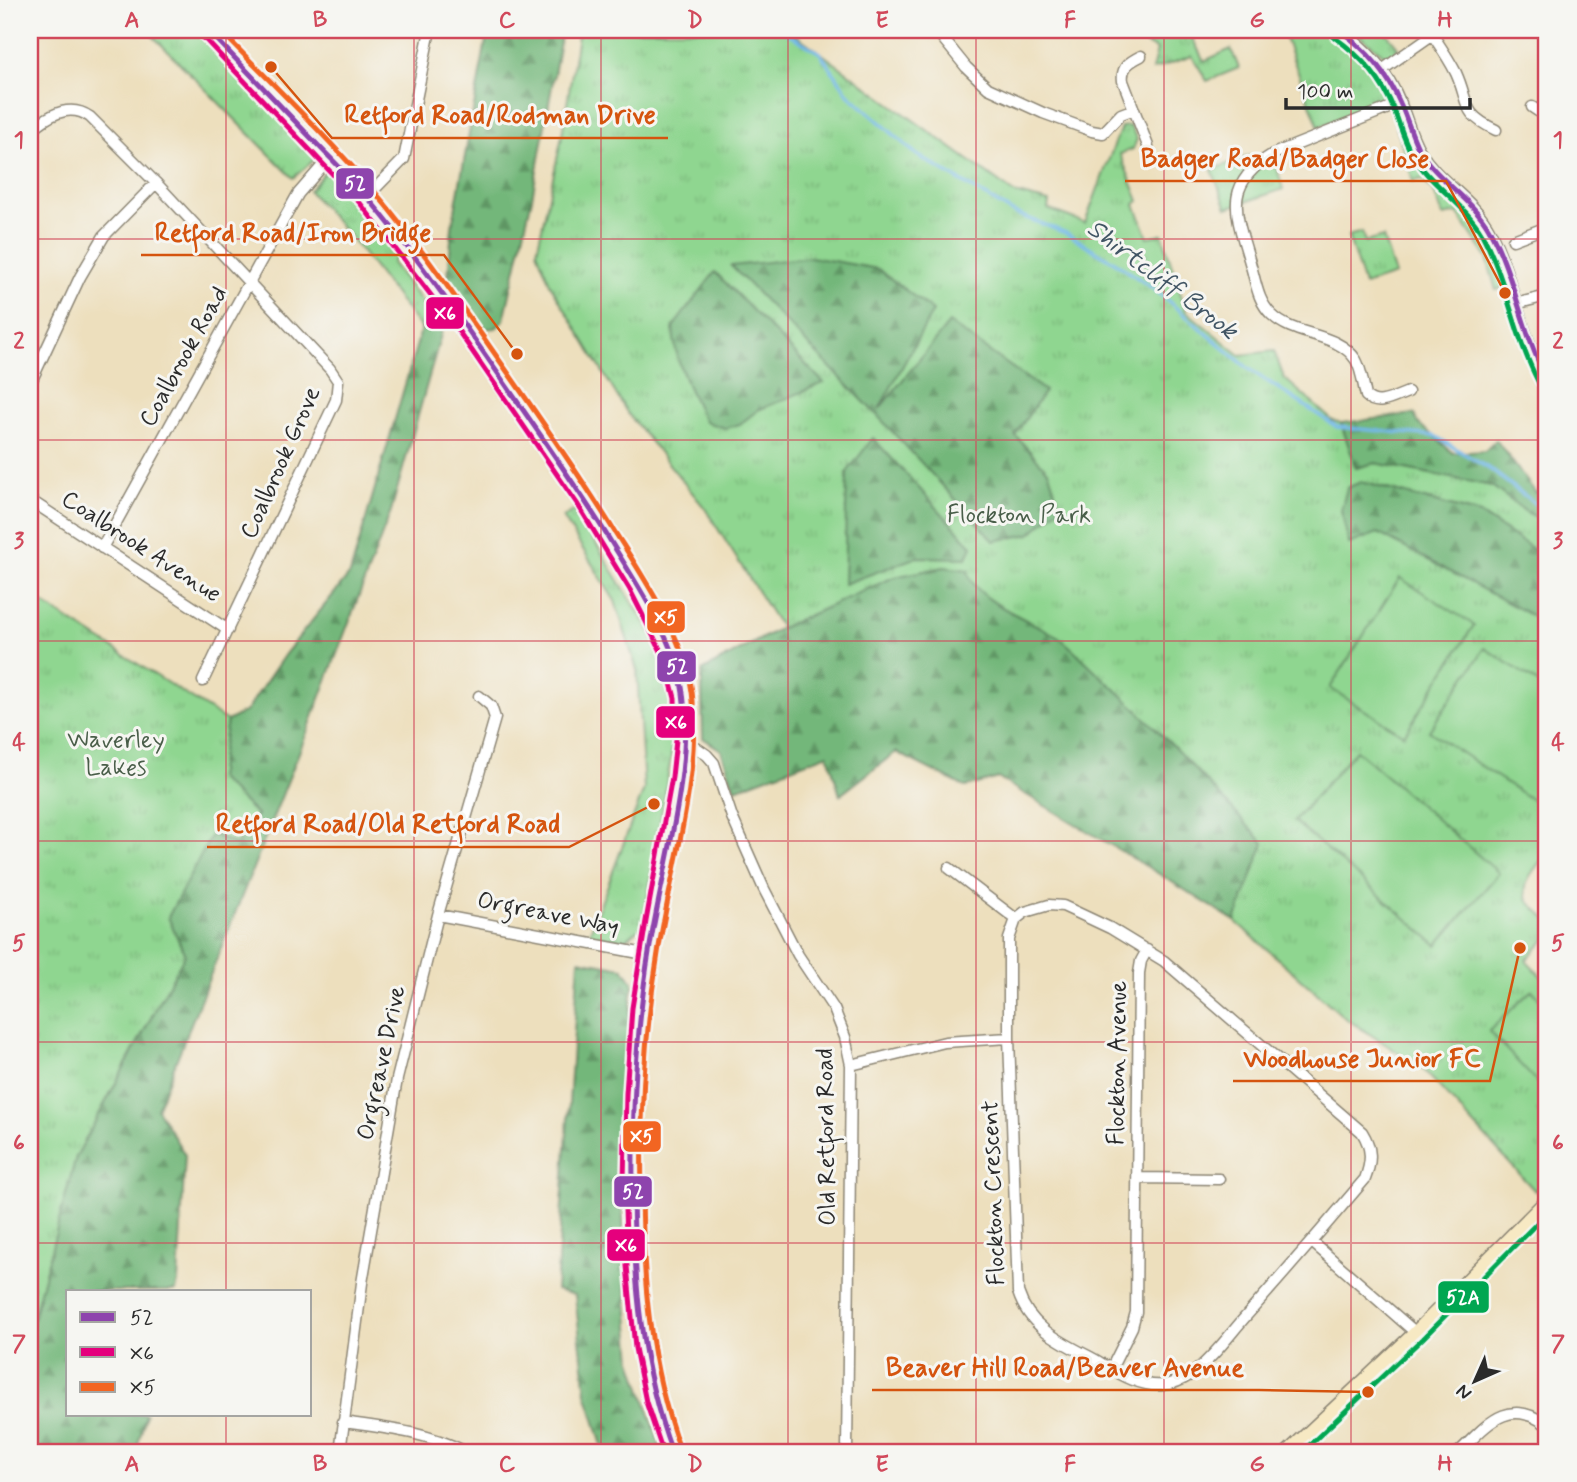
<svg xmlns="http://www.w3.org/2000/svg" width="1577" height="1482" viewBox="0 0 1577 1482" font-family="Mynerve,sans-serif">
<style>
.grass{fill:url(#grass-tufts);stroke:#5d805e;stroke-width:2}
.forest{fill:url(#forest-firs);stroke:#4f7152;stroke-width:2}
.garden{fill:#8fd690;stroke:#5d805e;stroke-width:2}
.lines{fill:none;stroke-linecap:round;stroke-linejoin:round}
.stream{stroke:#73b8e9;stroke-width:3.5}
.minor-casing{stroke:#8c8574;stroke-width:13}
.secondary-casing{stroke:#8c8574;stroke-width:17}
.minor{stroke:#fff;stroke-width:10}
.secondary{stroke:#f7e9c3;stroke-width:14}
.bus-1-casing{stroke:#f6f6f2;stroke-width:10}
.bus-2-casing{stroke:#f6f6f2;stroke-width:10}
.bus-3-casing{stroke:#f6f6f2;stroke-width:10}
.bus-4-casing{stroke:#f6f6f2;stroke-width:10}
.bus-1{stroke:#8e44ad;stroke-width:5}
.bus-2{stroke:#e5007d;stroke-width:5}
.bus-3{stroke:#f26522;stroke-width:5}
.bus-4{stroke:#00a651;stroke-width:5}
.grid{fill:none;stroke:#d1495b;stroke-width:2;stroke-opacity:0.55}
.labels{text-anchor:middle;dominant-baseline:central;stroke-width:6;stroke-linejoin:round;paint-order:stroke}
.street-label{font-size:24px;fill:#2b2b2b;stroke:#f6f6f2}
.park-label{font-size:24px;fill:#495e49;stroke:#f6f6f2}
.water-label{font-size:26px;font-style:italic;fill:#415564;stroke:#f6f6f2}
.leader{fill:none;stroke:#d5540f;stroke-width:2.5}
.callout-dot{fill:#d5540f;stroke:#f6f6f2;stroke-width:2.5}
.callout-label{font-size:26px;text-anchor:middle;font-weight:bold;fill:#d5540f;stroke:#f6f6f2;stroke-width:6;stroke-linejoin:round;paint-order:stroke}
.line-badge{stroke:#f6f6f2;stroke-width:2.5}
.badge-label{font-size:19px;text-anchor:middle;font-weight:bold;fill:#fff}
.neatline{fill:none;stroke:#d1495b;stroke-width:2.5}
.grid-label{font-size:23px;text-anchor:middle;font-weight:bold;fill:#d1495b}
</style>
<defs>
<pattern id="grass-tufts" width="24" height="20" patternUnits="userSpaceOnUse" patternTransform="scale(1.75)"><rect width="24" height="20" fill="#8fd690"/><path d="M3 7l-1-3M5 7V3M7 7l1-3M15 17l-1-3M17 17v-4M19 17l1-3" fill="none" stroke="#7cb87c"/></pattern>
<pattern id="forest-firs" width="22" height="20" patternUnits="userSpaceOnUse" patternTransform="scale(1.75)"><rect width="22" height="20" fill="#73b77a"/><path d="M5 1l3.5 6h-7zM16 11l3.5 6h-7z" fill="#5f9564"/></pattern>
</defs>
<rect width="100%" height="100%" fill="#f6f6f2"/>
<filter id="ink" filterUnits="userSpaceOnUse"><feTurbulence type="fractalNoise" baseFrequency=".0143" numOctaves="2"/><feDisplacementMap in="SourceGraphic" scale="14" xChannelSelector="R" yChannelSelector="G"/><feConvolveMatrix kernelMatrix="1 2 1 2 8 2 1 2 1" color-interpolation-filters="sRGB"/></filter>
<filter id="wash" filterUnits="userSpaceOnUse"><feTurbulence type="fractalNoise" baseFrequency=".00686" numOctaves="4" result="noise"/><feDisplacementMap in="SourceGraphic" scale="28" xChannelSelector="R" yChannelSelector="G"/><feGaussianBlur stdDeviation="1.57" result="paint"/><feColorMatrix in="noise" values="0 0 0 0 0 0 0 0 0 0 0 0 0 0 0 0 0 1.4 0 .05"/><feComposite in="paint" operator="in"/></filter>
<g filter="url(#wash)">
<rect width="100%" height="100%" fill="#eddfbd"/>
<path class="grass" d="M147 30H194L313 151V161L293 178Z
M579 30H789L1014 193 1049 202 1048 209 1085 223 1121 127 1130 126 1137 139 1133 149 1120 154 1139 201 1135 204 1148 237 1162 234 1186 311 1240 355 1274 351 1284 378 1333 421 1341 423 1356 468 1375 463 1492 486 1526 512 1547 522V558L1480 514 1361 482 1347 488 1378 533 1547 623V854C1538 865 1520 882 1527 899 1531 906 1541 913 1547 919V938L1526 960 1547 982V1179L1535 1191 1422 1068 1345 1018 1235 921 1064 815 998 778 965 787 896 752 840 795 828 754 735 789 721 750 703 738 702 671 781 628 704 507 628 414 551 286 537 251 561 141Z
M1148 30H1188L1204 61 1231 49 1239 68 1207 81 1192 56 1152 70 1157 50 1144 43Z
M1282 30H1314L1323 32 1351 48 1385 86 1387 94 1385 99 1319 127Z
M1352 30H1384L1398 47 1393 54 1386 56Z
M1400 121C1410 143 1418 164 1436 181 1446 190 1460 198 1469 209 1487 233 1496 259 1505 287L1496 290 1487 258 1457 213 1443 216 1433 190 1421 179 1413 181 1395 122Z
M1248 156 1275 161 1283 189 1227 208 1212 170Z
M325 172 331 173 385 237 397 256 392 263 430 312 425 316 421 328 350 237 309 191Z
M1362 232 1365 242 1383 237 1395 275 1364 285 1348 236Z
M575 510 654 637 665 670 673 706V745L643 926 624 940 589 935 644 789 637 670 615 601 563 517Z
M30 595 227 721 218 778 257 815 236 845 212 834 185 955 76 1157 30 1330Z"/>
<path class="forest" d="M488 30H562L532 198 504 320 496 328 484 329 447 290 452 227Z
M811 257 878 269 933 311 879 409 949 323 1045 391 1015 435 1049 472 1060 508 1030 534 994 541 876 414 731 266Z
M715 272 824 383 758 410 740 424 725 428 705 422C690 392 674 361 673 327Z
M425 316 442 331 391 511 310 725 157 1109 185 1155 178 1281 176 1291H68V1414H146L136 1452H30V1330L76 1157 185 955 168 917 212 834 236 845 257 815 218 778 227 721 246 711 285 654 350 574Z
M1414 414 1418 423 1453 453 1485 451 1496 440 1536 493 1547 485V522L1526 512 1492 486 1375 463 1356 468 1341 423Z
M873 438 972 546 967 558 917 557 844 584 847 472Z
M1361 482 1480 514 1547 558V624L1378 533 1349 544 1341 510 1347 488Z
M944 567 968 570C971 601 1038 623 1060 638 1075 650 1089 665 1103 678 1161 730 1211 787 1264 843L1235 921 1156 872 998 778 965 787 896 752 840 795 828 754 735 789 721 750 703 738 702 671 781 628 894 577Z
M579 960 623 968 633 982 630 1014 621 1174 627 1301 632 1360 662 1452H604L586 1393 575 1295 556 1290Z"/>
<path class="garden" d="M1400 578 1474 625 1404 735 1330 688Z
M1485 648 1547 689V810L1429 731Z
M1356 750 1499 873 1437 945 1294 821Z
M1532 990 1547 1007V1093L1489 1031Z"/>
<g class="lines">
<path class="stream" d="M782 30 820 53 849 95 917 155 1014 213 1066 233 1116 263 1155 290 1249 369 1337 427 1435 436 1491 470 1537 505 1547 509"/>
</g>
</g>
<g filter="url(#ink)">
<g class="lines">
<g class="minor-casing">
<path id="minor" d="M936 30 966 67 988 88 1043 113 1092 131 1103 133 1121 114 1134 109
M1339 30C1366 48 1388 72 1400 102 1407 118 1411 136 1420 151 1438 183 1472 196 1490 231 1514 278 1519 333 1547 379
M1540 30 1547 32
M1432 34C1440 46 1449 59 1456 73 1470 104 1460 113 1496 130
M1141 56C1129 62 1121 67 1123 81L1148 146
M1382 70 1439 30
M1401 103 1273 154C1220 186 1237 216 1251 266 1256 283 1258 302 1272 315 1294 337 1338 332 1356 360 1362 371 1363 384 1366 396 1378 408 1394 397 1408 392
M1532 107 1547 117
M30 131C47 116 69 102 90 117L156 183 330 369 338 381 336 400 203 681
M367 197 404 159 430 30
M1513 240 1547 227
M1515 304 1547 296
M30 384 80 277 104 236 156 183
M30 500 228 630
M102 548 298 194 331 156
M685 740 707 755 714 763 732 817 764 889 798 955 834 1009 845 1037 851 1065 847 1452
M949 868 1016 919
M1049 905 1063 906 1076 912 1110 928 1164 961 1362 1132C1372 1148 1372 1161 1365 1179 1326 1225 1287 1270 1247 1315 1230 1334 1213 1358 1193 1373 1184 1379 1174 1384 1163 1385 1138 1388 1112 1369 1090 1357 1059 1341 1029 1327 1018 1292L1009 1038V939L1016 919 1025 912Z
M438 915 650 955
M851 1065 945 1042 1009 1038
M1138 1178 1219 1179
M1312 1242 1416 1333
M1111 1369 1132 1327 1136 1312 1139 973 1141 961 1147 950
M343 1422C386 1428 426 1432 466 1452
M340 1452 362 1283 397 1079 438 915 495 718 491 706 479 696
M1459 1452C1487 1425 1508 1396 1547 1425"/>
</g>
<g class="secondary-casing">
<path id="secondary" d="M208 30 367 197 464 324 585 500 638 586 657 620 672 654 684 697 685 740 681 778C668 854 650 933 641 1009 633 1085 631 1162 634 1238 637 1312 644 1383 672 1452
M1289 1452 1416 1333 1547 1201"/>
</g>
<use href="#minor" class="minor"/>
<use href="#secondary" class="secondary"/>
<g class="bus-1-casing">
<path id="bus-1" d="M208 30C243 67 278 103 313 140 331 159 351 178 368 198 419 259 465 325 510 391 543 439 577 487 608 537 636 583 680 646 684 702 690 782 663 867 650 946 636 1028 632 1110 633 1193 634 1282 641 1368 672 1452
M1339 30C1366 49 1387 72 1400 103 1407 118 1411 134 1418 148 1436 180 1471 197 1489 229 1515 276 1521 331 1547 379"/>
</g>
<g class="bus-2-casing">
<path id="bus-2" d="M202 36 360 203 457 329 578 505 630 590 664 657 675 698 676 740 672 777 646 921 632 1008 626 1094 624 1181 627 1266 635 1348 646 1402 663 1452"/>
</g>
<g class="bus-3-casing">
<path id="bus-3" d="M220 30C271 83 326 135 374 191 422 248 468 315 511 377 546 427 581 477 613 529 643 577 689 643 693 701 699 785 671 870 658 953 645 1031 640 1111 642 1191 643 1279 649 1365 680 1449"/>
</g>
<g class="bus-4-casing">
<path id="bus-4" d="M1334 37C1361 56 1382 79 1394 110 1400 125 1404 141 1412 154 1430 185 1464 203 1482 234 1507 281 1514 336 1539 383
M1302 1452 1422 1339 1547 1213"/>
</g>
<use href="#bus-1" class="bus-1"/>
<use href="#bus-2" class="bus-2"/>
<use href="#bus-3" class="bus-3"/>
<use href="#bus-4" class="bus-4"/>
</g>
</g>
<path class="grid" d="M226 30V1291M414 30V1452M601 30V1452M788 30V1452M976 30V1452M1164 30V1452M1351 30V1452M30 239H1547M30 440H1547M30 641H1547M30 841H1547M30 1042H1547M30 1243H1547M226 1414V1452"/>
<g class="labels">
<g class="street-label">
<text transform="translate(184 357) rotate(-61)">Coalbrook Road</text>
<text transform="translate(281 463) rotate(-66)">Coalbrook Grove</text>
<text transform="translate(141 547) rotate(33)">Coalbrook Avenue</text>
<text transform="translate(548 914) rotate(11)">Orgreave Way</text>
<text transform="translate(382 1063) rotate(-78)">Orgreave Drive</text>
<text transform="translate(1118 1063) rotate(-89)">Flockton Avenue</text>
<text transform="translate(827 1137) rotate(-91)">Old Retford Road</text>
<text transform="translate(994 1193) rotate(-92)">Flockton Crescent</text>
</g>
<g class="park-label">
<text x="1019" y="515">Flockton Park</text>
<text x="116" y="740">Waverley<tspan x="116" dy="28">Lakes</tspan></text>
</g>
<g class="water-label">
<text transform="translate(1162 280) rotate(37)">Shirtcliff Brook</text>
</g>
</g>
<path class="leader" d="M271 67L332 138H668M1505 293L1446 181H1125M517 354L444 255H141M654 804L569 847H207M1520 948L1490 1081H1233M1368 1392L1259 1390H872"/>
<g class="callout-dot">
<circle cx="271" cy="67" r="7"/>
<circle cx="1505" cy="293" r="7"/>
<circle cx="517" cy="354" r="7"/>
<circle cx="654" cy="804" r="7"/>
<circle cx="1520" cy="948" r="7"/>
<circle cx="1368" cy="1392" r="7"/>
</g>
<g class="callout-label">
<text x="500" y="123">Retford Road/Rodman Drive</text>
<text x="1285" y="167">Badger Road/Badger Close</text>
<text x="293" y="241">Retford Road/Iron Bridge</text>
<text x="388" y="832">Retford Road/Old Retford Road</text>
<text x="1362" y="1067">Woodhouse Junior FC</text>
<text x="1065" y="1376">Beaver Hill Road/Beaver Avenue</text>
</g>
<g class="line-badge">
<rect x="335" y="167" width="40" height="33" rx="7" fill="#8e44ad"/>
<rect x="425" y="296" width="40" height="34" rx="7" fill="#e5007d"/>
<rect x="646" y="600" width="40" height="34" rx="7" fill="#f26522"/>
<rect x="656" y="650" width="41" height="33" rx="7" fill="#8e44ad"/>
<rect x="655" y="705" width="41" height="34" rx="7" fill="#e5007d"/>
<rect x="622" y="1120" width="40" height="33" rx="7" fill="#f26522"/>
<rect x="613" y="1175" width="40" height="33" rx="7" fill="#8e44ad"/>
<rect x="606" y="1228" width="40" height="34" rx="7" fill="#e5007d"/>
<rect x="1437" y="1280" width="53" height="34" rx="7" fill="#00a651"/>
</g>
<g class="badge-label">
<text x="355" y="190">52</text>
<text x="445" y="320">X6</text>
<text x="666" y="624">X5</text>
<text x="677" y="673">52</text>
<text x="676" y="729">X6</text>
<text x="642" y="1143">X5</text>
<text x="633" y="1198">52</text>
<text x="626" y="1252">X6</text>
<text x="1463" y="1304">52A</text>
</g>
<rect width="1577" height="1482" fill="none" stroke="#f6f6f2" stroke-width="77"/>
<rect x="66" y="1290" width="245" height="126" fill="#f6f6f2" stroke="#a5a5a2" stroke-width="2"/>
<rect x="80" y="1312" width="35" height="10" fill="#8e44ad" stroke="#a5a5a2" stroke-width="2"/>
<text x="130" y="1324" font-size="21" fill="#2b2b2b">52</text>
<rect x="80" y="1347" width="35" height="10" fill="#e5007d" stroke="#a5a5a2" stroke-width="2"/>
<text x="130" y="1360" font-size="21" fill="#2b2b2b">X6</text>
<rect x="80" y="1382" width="35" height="10" fill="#f26522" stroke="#a5a5a2" stroke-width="2"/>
<text x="130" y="1394" font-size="21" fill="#2b2b2b">X5</text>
<g transform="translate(1475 1381) rotate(225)" stroke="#f6f6f2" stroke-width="5" paint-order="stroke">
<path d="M0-5L12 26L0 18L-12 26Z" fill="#2b2b2b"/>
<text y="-10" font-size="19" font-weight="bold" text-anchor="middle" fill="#2b2b2b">N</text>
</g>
<path d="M1286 98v10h184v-10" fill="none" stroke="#2b2b2b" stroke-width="3.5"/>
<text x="1297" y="98" font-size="21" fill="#2b2b2b" stroke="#f6f6f2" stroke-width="5" paint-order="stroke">100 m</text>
<rect x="38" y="38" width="1500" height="1406" class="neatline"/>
<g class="grid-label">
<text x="132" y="27">A</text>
<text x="320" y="27">B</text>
<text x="507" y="27">C</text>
<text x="695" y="27">D</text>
<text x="882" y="27">E</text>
<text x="1070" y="27">F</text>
<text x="1257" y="27">G</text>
<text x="1445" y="27">H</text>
<text x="19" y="147">1</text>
<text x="1558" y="147">1</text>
<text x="19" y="348">2</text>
<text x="1558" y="348">2</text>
<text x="19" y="548">3</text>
<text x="1558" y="548">3</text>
<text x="19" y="749">4</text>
<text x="1558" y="749">4</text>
<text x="19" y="950">5</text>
<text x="1558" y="950">5</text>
<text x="19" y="1150">6</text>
<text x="1558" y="1150">6</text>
<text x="19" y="1351">7</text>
<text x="1558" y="1351">7</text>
<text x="132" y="1471">A</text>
<text x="320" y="1471">B</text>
<text x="507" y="1471">C</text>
<text x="695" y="1471">D</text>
<text x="882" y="1471">E</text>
<text x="1070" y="1471">F</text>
<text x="1257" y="1471">G</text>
<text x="1445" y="1471">H</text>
</g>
</svg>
